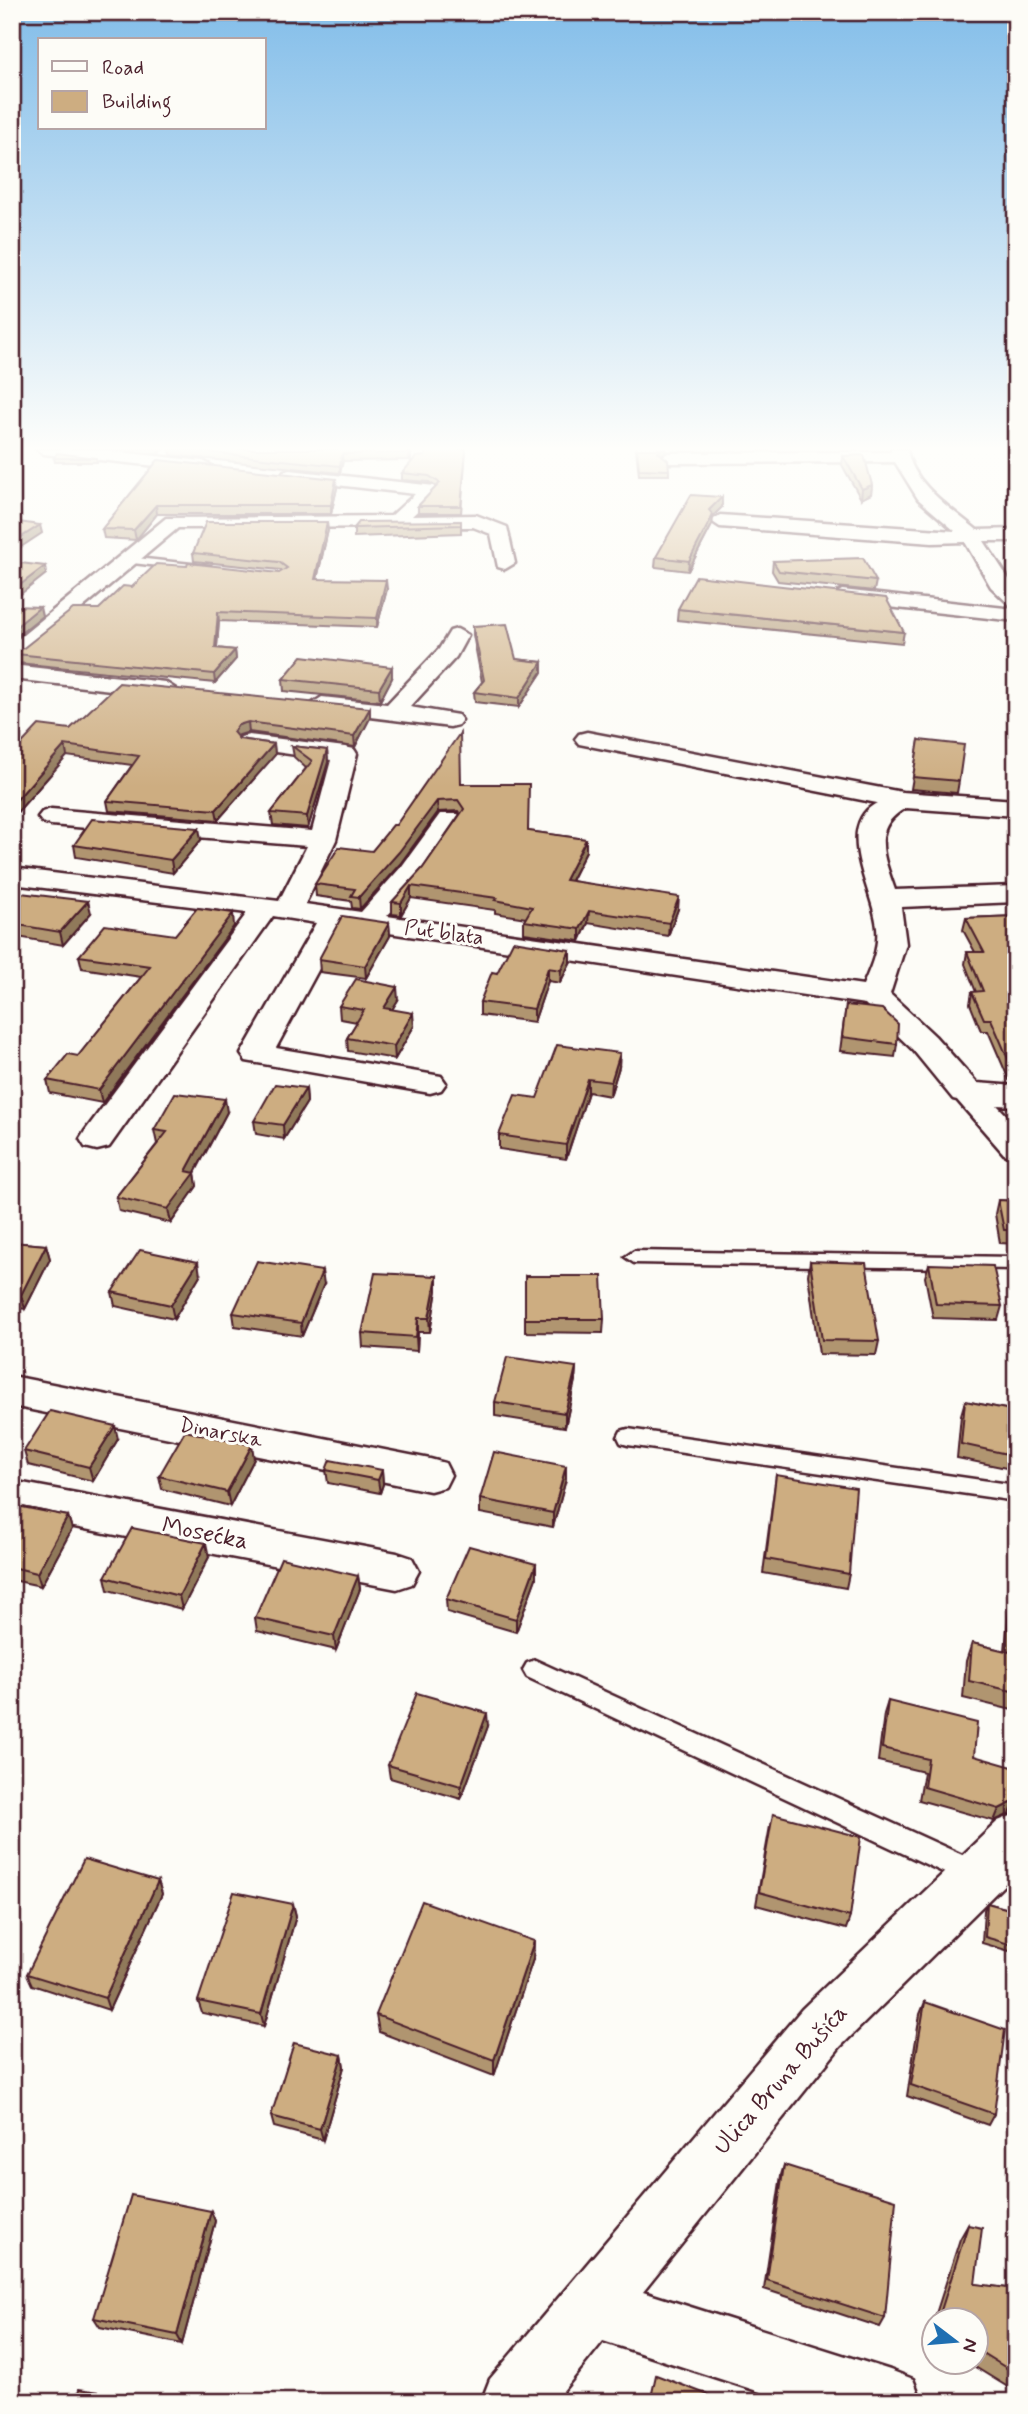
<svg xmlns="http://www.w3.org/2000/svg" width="1028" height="2414" viewBox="0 0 1028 2414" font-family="Mynerve,sans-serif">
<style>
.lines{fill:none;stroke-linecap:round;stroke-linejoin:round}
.lane-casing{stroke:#4a1f2b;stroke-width:5}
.street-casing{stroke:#4a1f2b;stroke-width:5}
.lane{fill:#fdfcf7;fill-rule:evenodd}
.street{fill:#fdfcf7;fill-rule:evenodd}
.wall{fill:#b0956f;stroke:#4a1f2b;stroke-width:2}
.shaded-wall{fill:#90795a;stroke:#4a1f2b;stroke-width:2}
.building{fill:#cdad81;stroke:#4a1f2b;stroke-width:2}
.labels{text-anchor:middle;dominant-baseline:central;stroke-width:6;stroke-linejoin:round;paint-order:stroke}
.street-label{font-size:21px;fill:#4a1f2b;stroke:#fdfcf7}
.near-street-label{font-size:24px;fill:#4a1f2b;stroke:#fdfcf7}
</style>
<rect width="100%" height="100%" fill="#fdfcf7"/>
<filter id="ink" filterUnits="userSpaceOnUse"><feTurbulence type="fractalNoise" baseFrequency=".0143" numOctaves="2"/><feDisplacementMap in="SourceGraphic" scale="14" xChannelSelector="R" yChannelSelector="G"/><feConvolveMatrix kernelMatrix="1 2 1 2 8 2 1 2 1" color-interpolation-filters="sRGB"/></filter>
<g filter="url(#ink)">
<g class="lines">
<g class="lane-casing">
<path id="lane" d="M127 557 210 566 215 569 210 572 124 562V558Z
M634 1251 1016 1257V1269L634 1263 625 1257Z
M628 1429 1016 1485V1501L628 1445 621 1443 618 1437 621 1431Z
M535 1660 982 1864 986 1873 982 1882 973 1885 964 1882 527 1677 523 1670 527 1663Z"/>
</g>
<g class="street-casing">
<path id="street" d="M36 449H91L203 461 212 466 203 471 44 454Z
M412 449H428L424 461H412Z
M891 449H907C912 484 952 509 977 530L1016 529V541H984L1016 590V621L842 602 832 596 842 590 1014 609 991 587 965 542 932 543 720 527 711 521 720 515 955 531 918 499 895 462 668 463 660 458 668 453 891 452Z
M290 470 435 486 438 490 435 494 412 516 476 515 507 527 515 563 505 569 498 567 491 534 473 527 178 528 20 660 12 661V644L166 518 391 516 415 494 284 479 281 475 284 471Z
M457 629 468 635 456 657 410 707 458 715 462 720 458 725 450 727 322 711 311 704 322 697 387 704 439 649 450 631Z
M12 665 165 682 176 689 165 696 12 679Z
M587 732 902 792 1016 800V816L906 808C870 827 884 858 895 890L1016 886V902L901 907 906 944 890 994 935 1036 977 1083 1016 1086V1106L997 1105 1016 1125V1157L1004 1154 957 1100 953 1099 913 1050 865 1004 342 926 276 1048 441 1076 446 1083 441 1090 430 1093 246 1061 241 1054 316 923 273 916 109 1147 97 1150 85 1147 80 1139 85 1131 247 913 12 884V868L279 901 307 846 51 825 42 822 38 817 42 812 51 809 312 831 331 760 241 747 237 742 241 737 249 735 345 747 354 749 357 754 336 840 305 904 361 912 402 866 440 814H458L462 819 422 878 387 916 863 985C871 967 879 949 877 928 875 893 832 827 877 803L579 744 575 739 579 734Z
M12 1376 430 1459 445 1463 451 1475 445 1487 430 1491 12 1406Z
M12 1481 397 1553 412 1558 419 1571 412 1584 397 1589 12 1515Z
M1016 1814V1873L840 2047 643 2292 890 2370 913 2379 922 2402H791L603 2341 554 2402H481L490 2379 802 2009 998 1821Z"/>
</g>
<use href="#lane" class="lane"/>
<use href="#street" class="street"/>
</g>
<path class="wall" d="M105 449H165L158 454Z
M170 449H410L409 460 343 461 340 473 171 455Z
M466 449 461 513H418V506L436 487 429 482 402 480V473L425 456Z
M636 449H666V451L661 455 669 470V475H639Z
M843 456 872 485 871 494 861 499 842 465Z
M54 458H96L97 462H55Z
M158 460 337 488 331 514H157L136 540 104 538 102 529Z
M722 507 713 516 712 525 688 571 655 567 656 557Z
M461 521V533L354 537V528Z
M328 530 317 579 387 589 377 627 219 621 217 648 235 650 236 659 215 683 18 663 16 654 99 609 132 587 279 573 282 572 280 570 194 561 193 553Z
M773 561 876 581 874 591 778 581 772 571Z
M678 609 904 632 902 643 677 620Z
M473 626 516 659 542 662V672L519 707 475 702 474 692 482 682 473 635Z
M392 678 380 701 284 691 283 679Z
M370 708V718L355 747 249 732 239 735 238 737 239 739 274 744 275 755 218 820 109 811 107 801 132 765 67 756 12 818 70 729Z
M919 740 959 781 957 793 911 789Z
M292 746 327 750 328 762 308 828 273 825 271 813 306 768 294 757Z
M461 784 528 831 586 839V851L571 881 678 909 668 936 588 923 580 941 524 933V921L526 918 495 913V910L411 898 401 915 392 914V902L423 868 460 814 458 811 438 812 400 864 360 909 352 908 351 901 316 896 315 884 372 851 396 825Z
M201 840 173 873 76 857 74 845Z
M12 892 91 913 63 945 12 936Z
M1016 916V1080H1009L988 1031H981L970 1004 972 992H976L965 964 967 952H975L963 930 966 918Z
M389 923 390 936 366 978 320 972 319 959Z
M234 926 102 1103 50 1093 47 1080 78 1056 141 977 82 968 79 956 175 935Z
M570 950V963L560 983 548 981 534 1022 480 1015V1002L497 973Z
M398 1000 392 1009 414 1026 395 1059 348 1051 347 1038 357 1022 340 1019 339 1006Z
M846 1005 897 1044 895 1057 840 1051Z
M619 1067 610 1096 588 1092 566 1159 499 1149V1135L537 1098Z
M306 1088 307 1102 284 1139 256 1134 254 1121Z
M227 1112 195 1173 197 1186 171 1223 119 1211 116 1197 157 1144 154 1130Z
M998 1200 1016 1201V1244L1000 1243 995 1214Z
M12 1242 46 1245 50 1259 25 1309 12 1307Z
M810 1261 879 1341 876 1355 819 1354 808 1275Z
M929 1264 1002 1306 998 1320 933 1318 925 1277Z
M200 1275 174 1319 115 1306 112 1292Z
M437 1276V1290L430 1332H418L417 1351 363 1347 362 1333Z
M525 1276 604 1319 603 1333 525 1332Z
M324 1284 302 1336 235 1326 233 1313Z
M576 1367 575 1380 565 1427 495 1416V1402Z
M965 1401 1016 1411V1470L957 1458 961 1415Z
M118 1439 93 1481 28 1465 24 1451Z
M254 1459 230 1506 162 1489 159 1476Z
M566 1466V1479L553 1527 480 1513V1499Z
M326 1470H382L383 1484 380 1493 328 1483Z
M776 1475 849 1574 846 1588 763 1573Z
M12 1505 68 1516 72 1529 41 1586 12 1580Z
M209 1557 182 1609 108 1590 105 1577Z
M536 1564V1578L516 1632 447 1612 446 1599Z
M1016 1573V1711L963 1698 966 1661 972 1643 1005 1651 1011 1586Z
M358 1576 360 1589 336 1650 257 1631 255 1618Z
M888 1701 974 1756 1010 1814 994 1821 919 1800 924 1772 878 1761 884 1714Z
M488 1726 461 1799 390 1778 388 1765Z
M770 1826 850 1917 846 1929 756 1905Z
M158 1881 162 1894 109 2010 32 1985 27 1974Z
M987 1903 1016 1911V1953L982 1943 984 1910Z
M293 1904 296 1916 264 2026 202 2013 198 2001Z
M534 1941 533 1959 494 2076 379 2032 376 2015Z
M925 2002 994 2114 988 2125 907 2096 920 2014Z
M342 2055 344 2067 323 2140 274 2127 271 2116Z
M784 2165 885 2318 880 2327 764 2289 781 2175Z
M211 2211 215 2221 182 2344 100 2327 94 2318Z
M968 2225 975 2284 1014 2289 1016 2277V2392L967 2362H976V2320H934L960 2239Z
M934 2321V2341L928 2338Z"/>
<path class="shaded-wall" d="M158 449H165L158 454Z
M662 449H666V451L658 457V452Z
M342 454 343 461 340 473V466Z
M336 479 337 488 331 514V505Z
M872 485 871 494 861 499 862 489Z
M722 497V507L713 516 712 525 688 571 689 561 709 510Z
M156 505 157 514 136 540 134 530Z
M327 522 328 530 315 588V579Z
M40 525 42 533 12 553V543Z
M45 566 46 574 12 601V591Z
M386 580 387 589 377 627V618Z
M40 607 42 616 12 640V630Z
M218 612 219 621 216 657 215 648Z
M235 650 236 659 215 683 214 674Z
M542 662V672L519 707V698Z
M392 667V678L380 701 379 689Z
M370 708V718L355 747 354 736Z
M248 722 249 732 239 735 234 742 233 732 238 725Z
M274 744 275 755 218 820 216 810Z
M65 745 67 756 12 818V805Z
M327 750 328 762 308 828 307 816Z
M437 801 438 812 400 864 360 909 359 897Z
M199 828 201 840 173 873 171 860Z
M586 839V851L565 892V880Z
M411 886V898L401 915V903Z
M679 897 678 909 668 936 669 923Z
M88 901 91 913 63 945 60 932Z
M589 911 588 923 580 941V929Z
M233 913 234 926 102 1103 99 1090Z
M389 923 390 936 366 978 365 966Z
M570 950V963L560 983 561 970Z
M548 968V981L534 1022V1009Z
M397 987 398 1000 385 1021 384 1008Z
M413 1013 414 1026 395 1059 394 1046Z
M620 1053 619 1067 610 1096 611 1082Z
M588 1079V1092L566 1159V1145Z
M306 1088 307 1102 284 1139 283 1125Z
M225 1099 227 1112 194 1174 195 1173 197 1186 171 1223 168 1209 186 1171Z
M46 1245 50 1259 25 1309 21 1295Z
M198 1262 200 1275 174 1319 171 1305Z
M322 1271 324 1284 302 1336 301 1323Z
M437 1276V1290L430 1332 429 1318Z
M418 1318V1332L417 1351 416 1337Z
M576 1367 575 1380 565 1427V1413Z
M115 1426 118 1439 93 1481 89 1467Z
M252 1445 254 1459 230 1506 227 1492Z
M566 1466V1479L553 1527V1513Z
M382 1470 383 1484 380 1493 378 1480Z
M68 1516 72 1529 41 1586 37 1573Z
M206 1543 209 1557 182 1609 179 1596Z
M536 1564V1578L516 1632V1619Z
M358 1576 360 1589 336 1650 334 1636Z
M487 1713 488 1726 461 1799V1786Z
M1015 1801 1010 1814 994 1821 999 1809Z
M158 1881 162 1894 109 2010 105 1998Z
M293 1904 296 1916 264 2026 261 2014Z
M534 1941 533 1959 494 2076V2060Z
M342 2055 344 2067 323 2140 320 2129Z
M211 2211 215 2221 182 2344 177 2335Z"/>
<path class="building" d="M177 449H409V453L342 454 340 466Z
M428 449H466L461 506H418L440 483 429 476 402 473 416 457 425 456Z
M637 449H662L658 452 668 460 669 470 639 469Z
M57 453 96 458H54Z
M864 455 872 485 862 489 843 456Z
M158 460 336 479 331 505H156L134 530 102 529Z
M691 495 722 497 709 510 713 515 689 561 656 557Z
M12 521 40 525 12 543Z
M461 521V525L354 528 359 522Z
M206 522H327L315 579 386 580 377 618 218 612 215 648 235 650 214 674 16 654 73 609H99L123 586 132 587 156 564 187 566 188 563 279 573 287 568 279 562 193 553Z
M863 558 876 581 779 571 773 561Z
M12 562 45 566 12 591Z
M696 576 886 598 904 632 678 609Z
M12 606 40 607 12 630Z
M507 624 516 659 542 662 519 698 474 692 484 680 473 626Z
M302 656 392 667 379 689 283 679Z
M119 683 370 708 354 736 248 722 238 725 233 732 239 739 274 744 216 810 107 801 139 756 65 745 12 805V754L39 725 70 729Z
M460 733 461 784H529L528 831 586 839 565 880 679 897 669 923 589 911 580 929 524 921 532 907 495 900 497 898 411 886 401 903 392 902 423 868 464 809 458 800 437 801 399 852 359 897 351 896 355 889 315 884 339 847 372 851 393 825H396Z
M919 740 964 745 959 781 913 777Z
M292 746 327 750 307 816 271 813 312 761Z
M92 819 199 828 171 860 74 845Z
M12 892 88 901 60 932 12 924Z
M197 908 233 913 99 1090 47 1080 68 1054 78 1056 150 966 79 956 105 925 175 935Z
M342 916 389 923 365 966 319 959Z
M1016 916V1067L1012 1068 991 1019H984L972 992 983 991 967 952H984L966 918Z
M513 941 570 950 561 970 548 968 534 1009 480 1002 492 972 497 973Z
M356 979 397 987 384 1008 413 1013 394 1046 347 1038 364 1010 339 1006Z
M846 1005 882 1009 898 1024 897 1044 842 1037Z
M557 1045 620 1053 611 1082 588 1079 566 1145 499 1135 515 1095 537 1098Z
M275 1084 306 1088 283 1125 254 1121Z
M175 1093 225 1099 186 1171 195 1173 168 1209 116 1197 167 1132 154 1130Z
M998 1200 1016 1201V1230H1004Z
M12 1242 46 1245 21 1295 12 1294Z
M140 1250 198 1262 171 1305 112 1292Z
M257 1261 322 1271 301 1323 233 1313Z
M810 1261 866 1263 879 1341 822 1340Z
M929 1264 993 1266 1002 1306 936 1304Z
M375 1273 437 1276 429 1318H418L416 1337 362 1333Z
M525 1276H602L604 1319H525Z
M507 1357 576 1367 565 1413 495 1402Z
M965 1401 1016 1411V1456L961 1444Z
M50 1411 115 1426 89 1467 24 1451Z
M185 1431 252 1445 227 1492 159 1476Z
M494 1452 566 1466 553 1513 480 1499Z
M330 1460 382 1470 378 1480 326 1470Z
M776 1475 856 1488 849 1574 766 1559Z
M12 1505 68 1516 37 1573 12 1567Z
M132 1528 206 1543 179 1596 105 1577Z
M469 1546 536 1564 516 1619 446 1599Z
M281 1558 358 1576 334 1636 255 1618Z
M1016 1586V1692L969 1681 972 1643 1010 1652Z
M417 1693 487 1713 461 1786 388 1765Z
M888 1701 977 1723 974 1756 1016 1768 1015 1801 999 1809 924 1787 928 1759 882 1748Z
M773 1814 861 1837 850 1917 759 1892Z
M84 1859 158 1881 105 1998 27 1974Z
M234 1892 293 1904 261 2014 198 2001Z
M422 1901 534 1941 494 2060 376 2015Z
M987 1903 1016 1911V1946L985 1937Z
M925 2002 1005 2030 994 2114 911 2085Z
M294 2043 342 2055 320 2129 271 2116Z
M784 2165 896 2200 885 2318 767 2280Z
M131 2195 211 2211 177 2335 94 2318Z
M968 2225 982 2228 975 2284 1016 2289V2374L976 2349V2320H938Z
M656 2375 727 2402H650Z
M79 2389 160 2401 76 2402Z"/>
</g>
<linearGradient id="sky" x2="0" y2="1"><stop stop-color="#82bde9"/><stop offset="0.57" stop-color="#fefefb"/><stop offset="1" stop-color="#fefefb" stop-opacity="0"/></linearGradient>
<rect width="1028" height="787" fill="url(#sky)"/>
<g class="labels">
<g class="street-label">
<text transform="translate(444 933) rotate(8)">Put blata</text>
<text transform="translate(221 1433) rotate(11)">Dinarska</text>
</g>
<g class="near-street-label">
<text transform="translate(205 1534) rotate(11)">Mosećka</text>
<text transform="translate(781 2080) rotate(-49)">Ulica Bruna Bušića</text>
</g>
</g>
<rect width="1028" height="2414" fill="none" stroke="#fdfcf7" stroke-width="42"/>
<rect x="21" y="21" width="986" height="2372" fill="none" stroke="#4a1f2b" stroke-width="2.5" filter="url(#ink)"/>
<rect x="38" y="38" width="228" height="91" fill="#fdfcf7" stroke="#b5a4a5" stroke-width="2"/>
<rect x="52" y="61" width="35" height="10" fill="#fdfcf7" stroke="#b5a4a5" stroke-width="2"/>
<text x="102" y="74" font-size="21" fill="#4a1f2b">Road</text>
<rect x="52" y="91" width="35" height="21" fill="#cdad81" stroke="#b5a4a5" stroke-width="2"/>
<text x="102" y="108" font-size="21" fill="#4a1f2b">Building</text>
<g transform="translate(955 2341) rotate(106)"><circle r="33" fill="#fdfcf7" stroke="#b5a4a5" stroke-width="2"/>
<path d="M0-5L12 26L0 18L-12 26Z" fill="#1f6fb2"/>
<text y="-10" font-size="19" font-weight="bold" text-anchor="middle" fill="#4a1f2b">N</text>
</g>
</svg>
